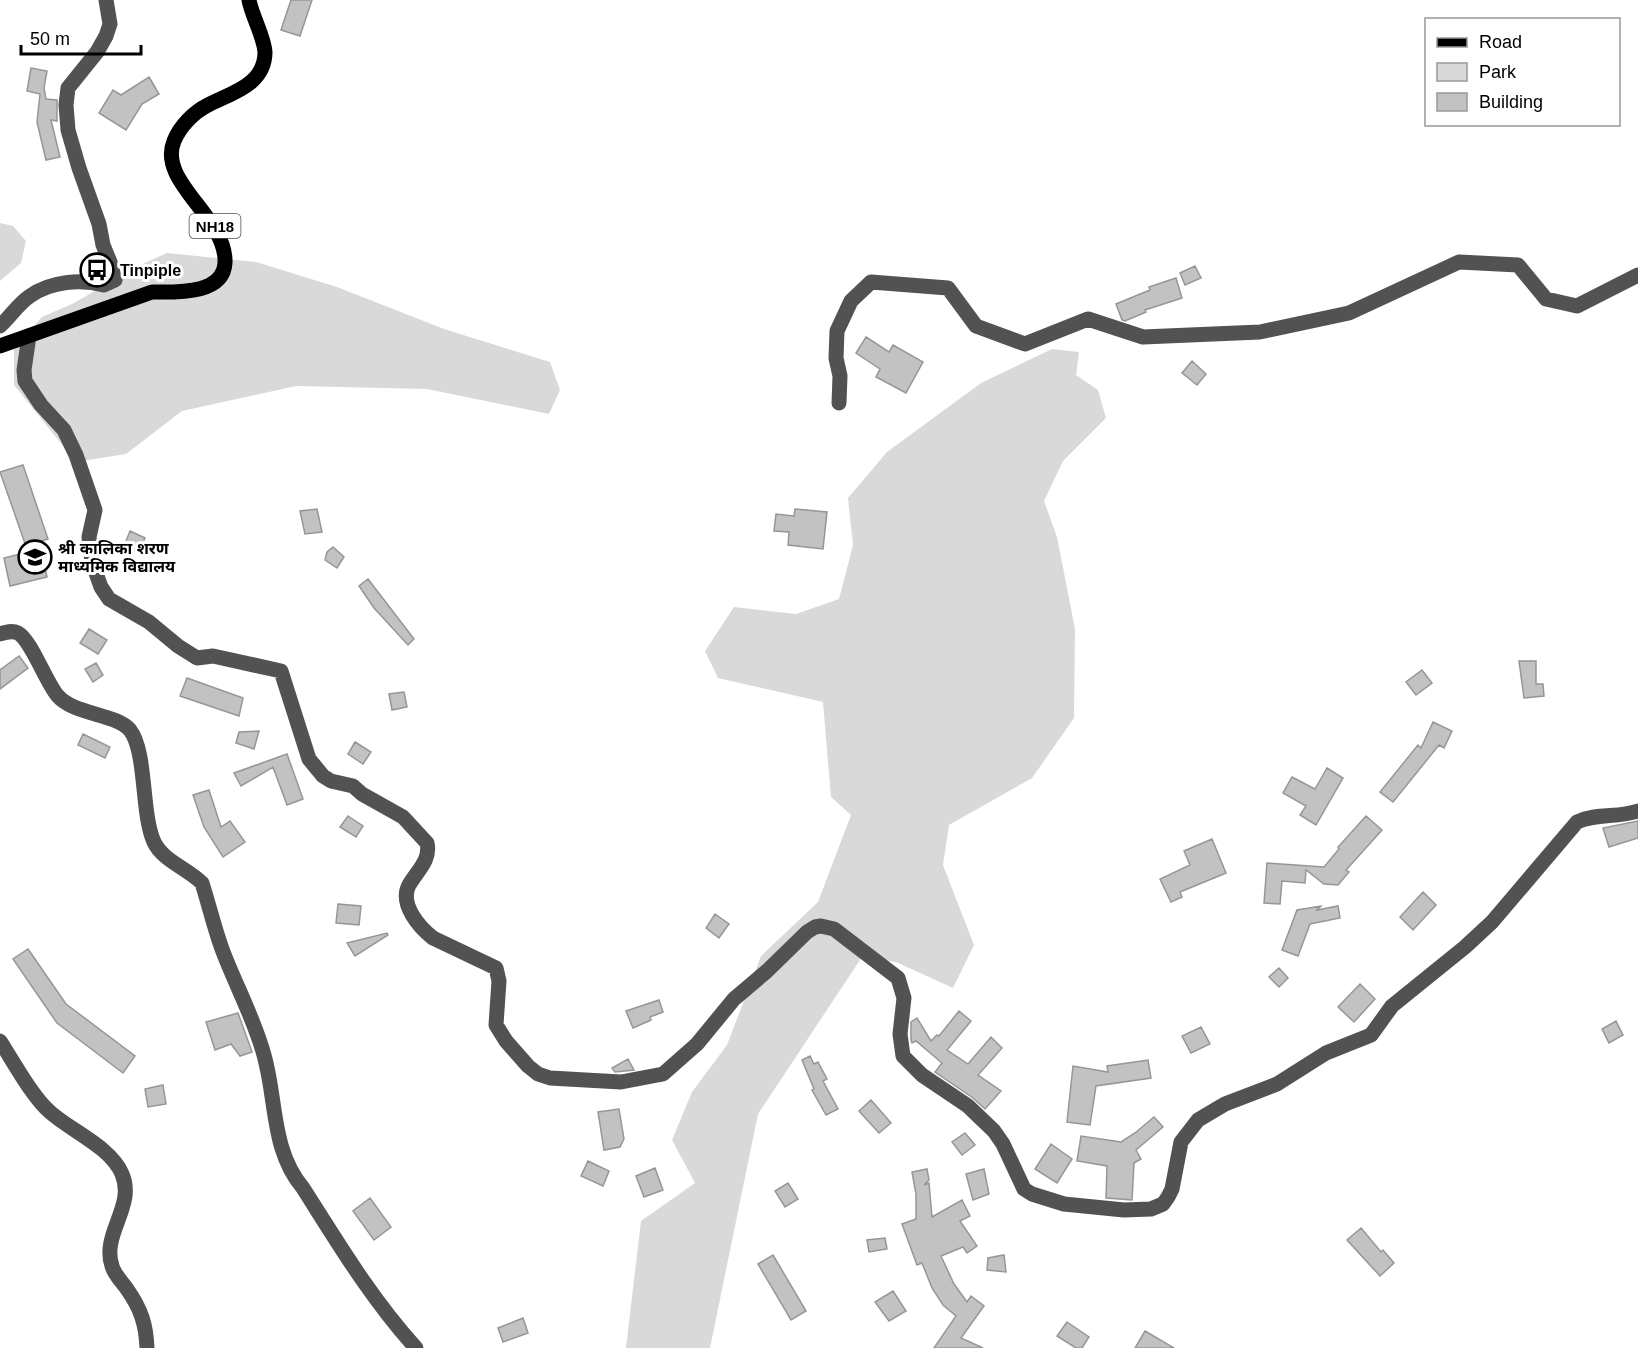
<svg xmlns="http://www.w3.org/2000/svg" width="1638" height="1348" viewBox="0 0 1638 1348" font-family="Helvetica,'Noto Sans Devanagari',sans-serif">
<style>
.green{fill:#d9d9d9}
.building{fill:#c2c2c2;stroke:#969696;stroke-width:1.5}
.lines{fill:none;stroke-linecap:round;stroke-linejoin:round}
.minor{stroke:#525252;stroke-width:15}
.major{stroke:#000;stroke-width:15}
.labels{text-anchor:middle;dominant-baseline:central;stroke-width:6;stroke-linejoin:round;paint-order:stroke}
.shield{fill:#fff;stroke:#4c4c4c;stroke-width:1.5}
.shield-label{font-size:15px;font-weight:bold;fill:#000}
.poi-label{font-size:16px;font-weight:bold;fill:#000;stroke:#fff;text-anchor:start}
</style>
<rect width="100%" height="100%" fill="#fff"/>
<path class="green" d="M0 223 13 226 26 241 21 263 0 281Z
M167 253 256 262 337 287 444 329 550 362 560 390 549 414 427 389 296 386 182 411 126 454 76 462 14 385V349L42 317 74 303 136 267Z
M1052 349 1079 352 1076 375 1098 390 1106 418 1063 461 1044 501 1057 537 1075 629 1074 718 1032 778 949 825 943 865 974 945 953 988 898 963 864 954 758 1114 710 1348H626L641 1221 695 1183 672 1140 692 1092 727 1045 761 956 818 902 851 815 831 797 823 702 718 678 705 651 734 607 796 614 839 599 853 545 848 498 887 452 981 383Z"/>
<path class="building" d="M291 0H312L300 36 281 30Z
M31 68 47 71 44 88 46 99 57 100V121L51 120 60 157 46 160 37 122 40 94 27 91Z
M149 77 159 94 142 104 126 130 99 113 113 90 121 95Z
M1195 266 1201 278 1185 285 1180 273Z
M1176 278 1182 298 1145 310 1146 312 1125 321 1122 320 1116 304 1150 290 1149 287Z
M866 337 889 352 893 345 923 362 906 393 876 377 880 369 856 353Z
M1192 361 1206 374 1197 385 1182 373Z
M23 465 48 539 39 542 47 577 10 586 4 558 28 552 0 472Z
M317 509 322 532 305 534 300 511Z
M795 509 827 512 823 549 788 545 789 532 774 531 776 514 794 516Z
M130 531 145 538 139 553 124 546Z
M333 547 344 557 337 568 325 560 327 552Z
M368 579 414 639 408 645 374 608 359 586Z
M89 629 107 640 98 654 80 643Z
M19 656 28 668 0 689V670Z
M1519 661H1536V684H1543L1544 696 1524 698Z
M96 663 103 675 93 682 85 669Z
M1422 670 1432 683 1416 695 1406 682Z
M187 678 243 698 239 716 180 696Z
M404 692 407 707 392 710 389 694Z
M1433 722 1452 731 1444 748 1439 745 1393 802 1380 792 1418 745 1421 748Z
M259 731 254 749 236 743 239 732Z
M83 734 110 747 105 758 78 745Z
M355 742 371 752 363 764 348 754Z
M287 754 303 799 287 805 273 767 241 786 234 773Z
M1327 768 1343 778 1316 825 1300 815 1306 806 1283 793 1292 777 1315 789Z
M209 790 221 827 230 821 245 842 223 857 204 827 193 795Z
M348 816 363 826 356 837 340 827Z
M1366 816 1382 830 1346 870 1349 872 1338 885 1324 884 1306 870 1305 883 1282 881 1280 904 1264 903 1267 863 1324 867 1339 849 1338 847Z
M1638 821V838L1609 847 1603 828Z
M1212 839 1226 873 1180 892 1182 897 1171 902 1160 879 1190 865 1184 851Z
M1423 892 1436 905 1413 930 1400 917Z
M338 904 361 906 359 925 336 923Z
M1321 906 1317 910 1338 906 1340 918 1310 924 1298 956 1282 950 1297 910Z
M715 914 729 924 719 938 706 928Z
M387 933 388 935 355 956 347 943Z
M28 949 66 1004 135 1056 123 1073 57 1023 13 959Z
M1279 968 1288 978 1279 987 1269 977Z
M1360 984 1375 999 1354 1022 1338 1007Z
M659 1000 663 1012 650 1017 651 1020 633 1028 626 1011Z
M959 1011 971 1021 947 1050 968 1064 991 1037 1002 1048 978 1075 1001 1091 985 1109 973 1098 935 1072 942 1063 916 1041 912 1043 911 1040V1022L917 1018 931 1041 937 1035 939 1036Z
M238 1013 252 1052 240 1056 231 1044 215 1050 206 1022Z
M1616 1021 1623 1035 1609 1043 1602 1029Z
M1201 1027 1210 1044 1191 1053 1182 1036Z
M810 1056 814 1064 818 1062 827 1079 823 1081 838 1109 826 1115 812 1090 814 1089 802 1060Z
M628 1059 634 1070 615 1072 612 1068Z
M1148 1060 1151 1078 1096 1086 1090 1125 1067 1122 1073 1066 1108 1072 1107 1066Z
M163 1085 166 1104 148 1107 145 1089Z
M871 1100 891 1123 879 1133 859 1111Z
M619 1109 624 1139 620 1147 604 1150 598 1112Z
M1154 1117 1163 1127 1136 1150 1141 1159 1134 1163 1132 1200 1106 1198 1107 1166 1077 1161 1081 1136 1121 1142 1135 1133Z
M965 1133 975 1145 962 1155 952 1142Z
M1051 1144 1072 1159 1057 1183 1035 1169Z
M588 1161 609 1171 603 1186 581 1176Z
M655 1168 663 1190 644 1197 636 1176Z
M927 1169 929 1180 924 1185 929 1183 932 1217 962 1200 970 1216 960 1221 977 1246 967 1253 963 1247 941 1256 954 1284 967 1302 971 1296 984 1306 961 1338 983 1348H934L956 1316 943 1305 932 1288 922 1263 917 1265 902 1224 916 1219V1194L912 1172Z
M984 1169 989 1194 973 1200 966 1174Z
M788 1183 798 1199 785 1207 775 1191Z
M370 1198 391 1227 374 1240 353 1211Z
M1361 1228 1381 1252 1383 1250 1394 1263 1380 1276 1347 1240Z
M885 1238 887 1249 869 1252 867 1240Z
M773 1255 806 1311 791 1320 758 1264Z
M1004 1255 1006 1272 987 1270 988 1258Z
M893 1291 906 1311 889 1321 875 1302Z
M523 1318 528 1333 503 1342 498 1328Z
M1067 1322 1089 1337 1082 1348H1076L1057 1336Z
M1145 1331 1174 1348H1135Z"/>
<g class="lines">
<path class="minor" d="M0 326C10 317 19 303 30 296 51 281 81 279 104 285L115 280 110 262 103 245 99 224 79 168 68 130 66 105 68 88 97 52 106 36 110 24 106 0
M29 336 24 370 25 381 41 405 64 430 76 455 95 510 89 537 92 562 101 587 109 599 149 622 178 646 197 658 213 656 281 671 309 759 323 776 331 781 353 786 362 794 403 817 427 843C431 860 417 871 409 885 399 904 419 927 433 938L496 968 499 981 496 1025 506 1041 528 1066 538 1074 550 1078 621 1082 663 1074 697 1044 734 999 767 971 807 932 815 927 821 926 834 929 898 978 904 998 900 1034 903 1056 922 1075 968 1106 994 1131 1003 1144 1024 1189 1032 1194 1064 1204 1124 1210 1151 1209 1163 1204 1168 1197 1172 1189 1181 1142 1198 1120 1225 1104 1277 1084 1326 1053 1371 1035 1392 1006 1465 947 1492 922 1577 822C1596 813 1618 818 1638 811
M839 403 840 376 836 358 837 331 851 301 871 282 948 288 976 326 1025 344 1088 319 1143 337 1260 332 1349 313 1459 262 1518 265 1546 299 1577 306 1638 275
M0 634C6 632 12 630 18 633 31 640 46 682 57 695 73 715 115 713 130 730 147 752 141 814 154 842 163 861 187 868 202 883 209 905 214 927 222 949 235 984 254 1018 264 1055 277 1101 271 1150 303 1188 338 1243 372 1300 416 1348
M0 1041C13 1061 33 1098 50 1112 71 1131 111 1147 122 1174 136 1206 101 1234 112 1266 114 1274 122 1282 127 1289 141 1309 146 1324 147 1348"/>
<path class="major" d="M0 346 152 292C176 292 223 295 225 263 227 217 157 182 174 141 180 126 194 112 208 105 231 93 265 85 265 52 264 37 252 16 249 0"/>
</g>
<defs>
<g id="bus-ring" transform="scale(1.725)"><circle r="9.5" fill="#fff" stroke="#000" stroke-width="1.5"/><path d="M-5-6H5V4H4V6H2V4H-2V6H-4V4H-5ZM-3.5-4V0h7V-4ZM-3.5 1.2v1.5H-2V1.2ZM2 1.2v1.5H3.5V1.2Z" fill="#000"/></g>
<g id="school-ring" transform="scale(1.725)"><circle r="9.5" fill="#fff" stroke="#000" stroke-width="1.5"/><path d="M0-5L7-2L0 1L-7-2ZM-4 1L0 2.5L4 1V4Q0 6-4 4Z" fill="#000"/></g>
</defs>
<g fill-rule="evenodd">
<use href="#bus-ring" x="97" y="270"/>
<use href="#school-ring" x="35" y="557"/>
</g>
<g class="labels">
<rect class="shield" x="189.5" y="214" width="51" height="24" rx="4.5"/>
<g class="shield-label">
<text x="215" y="226">NH18</text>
</g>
<g class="poi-label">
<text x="120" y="270">Tinpiple</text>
<text x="58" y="548">श्री कालिका शरण<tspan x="58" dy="18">माध्यमिक विद्यालय</tspan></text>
</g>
</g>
<rect x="1425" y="18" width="195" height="108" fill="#ffffff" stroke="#999999" stroke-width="1.5"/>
<rect x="1437" y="38" width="30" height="9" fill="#000000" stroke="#999999" stroke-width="1.5"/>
<text x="1479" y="48" font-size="18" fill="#000000">Road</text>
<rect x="1437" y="63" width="30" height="18" fill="#d9d9d9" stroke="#999999" stroke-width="1.5"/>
<text x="1479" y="78" font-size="18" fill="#000000">Park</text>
<rect x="1437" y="93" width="30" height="18" fill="#c2c2c2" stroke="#999999" stroke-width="1.5"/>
<text x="1479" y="108" font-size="18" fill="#000000">Building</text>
<path d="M21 45v9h120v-9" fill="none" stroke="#000000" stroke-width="3"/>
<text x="30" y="45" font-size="18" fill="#000000" stroke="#ffffff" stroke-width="4.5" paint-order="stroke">50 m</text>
</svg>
